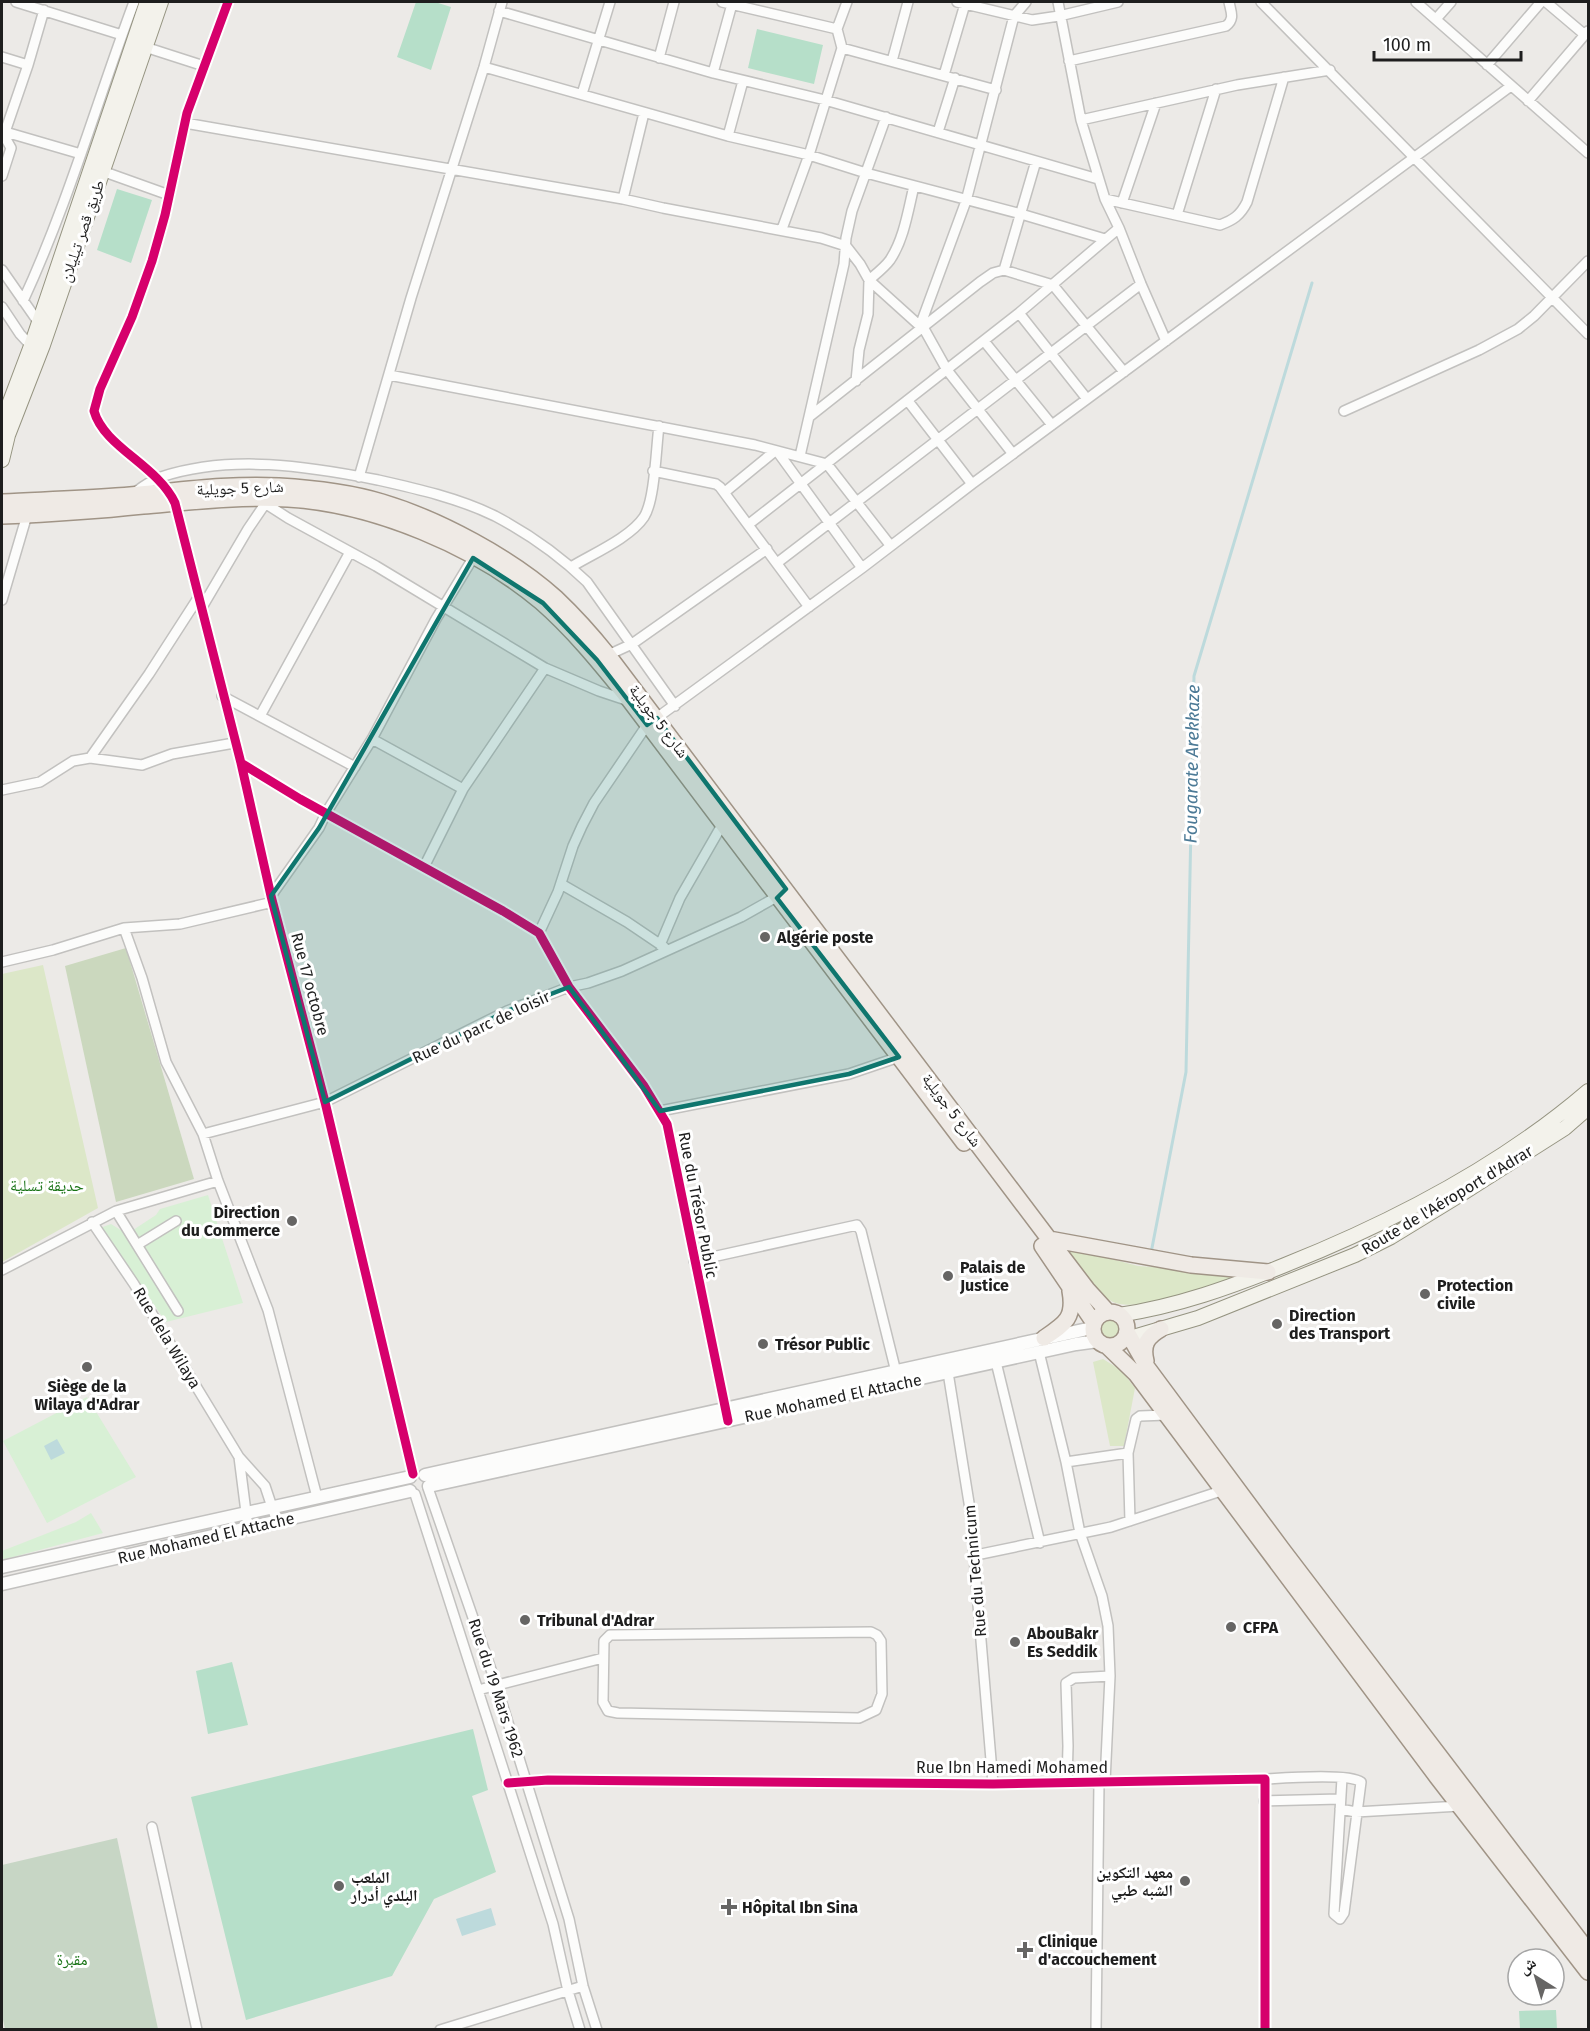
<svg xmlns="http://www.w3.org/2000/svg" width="1590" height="2031" viewBox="0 0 1590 2031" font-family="'Fira Sans','Noto Naskh Arabic',sans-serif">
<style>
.grass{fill:#dce7c8}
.forest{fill:#cbd8be}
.cemetery{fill:#c7d6c5}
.park{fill:#d8f0d5}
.pitch{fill:#b6dfc9}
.water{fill:#bddadc}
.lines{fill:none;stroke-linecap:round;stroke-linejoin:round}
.stream{stroke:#bddadc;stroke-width:3}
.minor-casing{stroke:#c2c1bf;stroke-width:12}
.tertiary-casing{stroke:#c2c1bf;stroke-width:15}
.secondary-casing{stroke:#959481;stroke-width:16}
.primary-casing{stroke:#a09486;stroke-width:18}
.minor{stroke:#fcfcfb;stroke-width:9}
.tertiary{stroke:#fcfcfb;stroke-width:12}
.secondary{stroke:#f3f2eb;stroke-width:14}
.primary{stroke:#efeae5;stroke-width:15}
.cycleway-casing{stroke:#fff;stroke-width:13}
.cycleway{stroke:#d6006c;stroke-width:9}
.marked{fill:#0f766e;fill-opacity:0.2;stroke:#0f766e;stroke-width:4.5;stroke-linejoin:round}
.poi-dot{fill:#666564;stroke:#fff;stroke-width:2}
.labels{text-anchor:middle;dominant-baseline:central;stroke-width:6;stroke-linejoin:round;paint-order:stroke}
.street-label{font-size:16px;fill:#1e1e1e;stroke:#fff}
.poi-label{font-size:16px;font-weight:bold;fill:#1e1e1e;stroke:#fff;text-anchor:start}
.park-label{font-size:16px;fill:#187315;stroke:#fff}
.water-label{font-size:18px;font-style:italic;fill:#4c7a96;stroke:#fff}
</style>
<rect width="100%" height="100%" fill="#eceae7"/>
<path class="grass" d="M43 965 98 1208 2 1262V974Z
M1059 1245 1138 1266 1253 1274C1227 1283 1136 1314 1113 1302 1093 1292 1073 1262 1059 1245Z
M1100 1329a10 10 0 1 1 20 0a10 10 0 1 1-20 0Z
M1103 1359 1121 1370 1135 1388 1124 1446H1110L1093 1362Z"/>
<path class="forest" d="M126 948 194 1179 116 1202 65 966Z"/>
<path class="cemetery" d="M117 1838 158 2029H5L2 2015V1865Z"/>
<path class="park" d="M208 1195 243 1303 166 1322 100 1228 111 1224 127 1234 156 1215 160 1209Z
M87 1397 136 1477 47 1523 3 1441Z
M91 1513 103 1533 2 1560V1551L76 1522Z"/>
<path class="pitch" d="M416 2H435L451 7 431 70 397 57Z
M757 29 823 45 814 84 748 68Z
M117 189 152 200 131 263 97 250Z
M232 1662 248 1725 208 1734 196 1671Z
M473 1729 488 1790 472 1796 496 1872 434 1899 392 1976 246 2020 191 1797Z
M1556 2010 1557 2029H1520L1519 2011Z"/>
<path class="water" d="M57 1439 65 1453 51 1460 44 1446Z
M491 1908 496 1925 462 1936 456 1919Z"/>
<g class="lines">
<path class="stream" d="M1151 1253 1186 1072 1194 676 1312 283"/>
<g class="minor-casing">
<path id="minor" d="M16 2 122 35
M228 2 187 113 165 215 152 261 132 317 100 389 94 411C104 447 157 465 175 503L241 763 271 896 325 1102 413 1474
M722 2 837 29
M957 2 1032 20 1059 16 1118 2
M1261 2 1588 334
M1416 2 1588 153
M1546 2 1585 35
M499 11 713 73 825 100 1098 179
M1436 19 1451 2
M145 47 204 66
M842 48 996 90
M2 57 28 65
M659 58 674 2
M892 61 908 2
M1069 61 1226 26C1235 19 1231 12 1229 2
M1487 65 1541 2
M484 67 728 136 809 155 866 173 1021 214 1105 239
M713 73 732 4
M944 75 965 4
M582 94 610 2
M1528 101 1588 31
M1081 120 1237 85 1330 70
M185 123 623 199 663 208 821 238 846 246 860 264 869 280 920 326
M2 131 81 154
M2 132 11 148 2 176
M5 132 28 65 44 10
M938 132 955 78
M728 136 743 81
M102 171 169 195
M623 199 644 113
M1105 199 1220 225C1233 220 1240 216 1247 202L1284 77
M1122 203 1156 103
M1177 215 1216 89
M1119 228 1141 284 1166 341
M782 229 809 155 842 48 837 29 847 2
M2 270 41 326
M1004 270 1036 161
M23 301C68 204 97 101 134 2
M2 307 20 334 33 348
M1019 313 1087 399
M984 341 1052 425
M389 375 755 445 827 464 890 545
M856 381 859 350 868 314 869 280C876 274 885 267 890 260 904 239 908 211 914 186
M1344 411 1479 350 1518 329 1534 316 1588 261
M809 417 980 282 993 273 1004 270 1053 285 1124 372
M777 451 862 568
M1013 454 947 370 923 327 920 326 966 201 1014 16 1026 2
M800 456 844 264 846 238 852 211 886 117
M653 471 716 484 720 487 809 607
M359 477 411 298 484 67 502 2
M972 484 1511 86
M725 492 775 451
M134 493C142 487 152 480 161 477 231 454 307 466 378 480 418 489 458 498 495 516 529 534 560 556 587 582L675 706
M260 500 288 518 376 566 545 668 599 691 629 701
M749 524 1019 313 1119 228 1105 199 1081 120 1058 2
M777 563 1141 284
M571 567C592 554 630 538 644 517 655 500 656 448 659 426
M2 600 27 515
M201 609 248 529 265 504
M608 655 632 644 767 549
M222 696 355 767
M260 716 350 552
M372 739 463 789 545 668
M90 758 149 674 198 598
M241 763 300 799 503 911 539 933 569 987 644 1086 667 1124 726 1412
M2 790 40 782 73 761 90 758 142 765 172 754 234 743
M424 867 463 789
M561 884 627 922 664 947
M271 896 319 828 326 813 372 739 436 619 473 558
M124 928 142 978 166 1062 203 1134 218 1181 268 1310 317 1497
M539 933 558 892 573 846 582 826 594 803 647 725 862 568 972 484 908 401
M660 945 680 898 722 825
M2 962 53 950 124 928 180 924 273 902
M660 1111 849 1074 899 1057
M203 1134 325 1102 507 1011 569 987 588 983 622 971 741 917 780 895
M116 1211 178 1311
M92 1222 134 1284 239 1457 265 1486 277 1522
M137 1245 176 1221
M694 1261 857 1225 861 1231 897 1376
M2 1270 116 1211 218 1181
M1039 1352 1066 1462 1080 1533 1102 1596 1108 1626 1110 1676 1105 1782
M946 1360 970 1509 993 1784
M996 1362 1040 1543
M239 1457 247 1520
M1066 1462 1128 1453
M428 1488 496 1684 569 1919 583 1986 597 2030
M415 1494 553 1924 568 1991 580 2030
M1130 1521 1128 1453 1136 1419 1140 1416 1167 1415
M976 1555 1111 1527 1224 1490
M871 1632 877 1635 881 1641 882 1694 876 1710 859 1718 618 1713 608 1711 603 1702 604 1641 610 1635Z
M478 1690 603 1658
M1265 1779C1283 1778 1349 1773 1361 1782L1344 1913 1340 1919 1334 1914 1342 1778
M1067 1782 1068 1746 1066 1683 1074 1678 1110 1676
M508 1783 548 1780 993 1784 1265 1779V2030
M1264 1801 1340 1799
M1340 1809 1356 1812 1460 1806
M152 1827 197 2030
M440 2030 583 1986
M1096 2030 1099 1782"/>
</g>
<g class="tertiary-casing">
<path id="tertiary" d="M425 1475 1092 1328
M429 1486 1076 1344 1098 1341
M2 1567 410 1477
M2 1584 410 1491"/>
</g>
<g class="secondary-casing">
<path id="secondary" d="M2 423 31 346 147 2
M2 460 8 435 43 345 161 2
M1119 1315C1178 1306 1231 1287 1285 1265 1390 1223 1502 1165 1588 1091
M1130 1338 1198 1318 1355 1255 1391 1237 1463 1193 1565 1128 1588 1108"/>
</g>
<g class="primary-casing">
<path id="primary" d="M3 502C40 500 78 499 116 496 170 492 225 483 279 486 313 488 349 492 382 502 439 519 512 558 556 598 575 616 592 635 608 655L1049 1239 1087 1289 1108 1312
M2 516C49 514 96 511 143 506 190 502 240 496 288 499 374 504 476 547 541 602 572 629 599 662 624 693L964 1143
M1049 1239 1191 1265 1268 1272
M1042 1246 1094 1323
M1093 1329a17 17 0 1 1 34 0a17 17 0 1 1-34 0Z
M1127 1332 1147 1367 1282 1549 1588 1951
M1044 1338C1065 1324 1075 1318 1070 1291
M1107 1346 1136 1374 1437 1777 1588 1972
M1146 1361C1142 1345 1147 1337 1161 1329"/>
</g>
<use href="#minor" class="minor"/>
<use href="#tertiary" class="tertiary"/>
<use href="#secondary" class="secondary"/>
<use href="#primary" class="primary"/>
<g class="cycleway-casing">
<path id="cycleway" d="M228 2 187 113 165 215 152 261 132 317 100 389 94 411C104 447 157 465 175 503L241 763 271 896 325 1102 413 1474
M241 763 300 799 503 911 539 933 569 987 644 1086 667 1124 728 1421
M508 1783 548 1780 993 1784 1265 1779V2030"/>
</g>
<use href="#cycleway" class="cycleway"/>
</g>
<path class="marked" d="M473 558 543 603 597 660 647 725 657 718 786 889 777 898 899 1057 849 1074 660 1111 569 987 507 1011 325 1102 271 896 319 828Z"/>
<g class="poi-dot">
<circle cx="765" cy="937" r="6"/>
<circle cx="292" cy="1221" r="6"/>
<circle cx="948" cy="1276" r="6"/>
<circle cx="1425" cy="1294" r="6"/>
<circle cx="1277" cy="1324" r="6"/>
<circle cx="763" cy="1344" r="6"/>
<circle cx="87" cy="1367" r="6"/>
<circle cx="525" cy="1620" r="6"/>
<circle cx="1231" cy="1627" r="6"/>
<circle cx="1015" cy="1642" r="6"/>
<circle cx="1185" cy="1881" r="6"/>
<circle cx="339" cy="1886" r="6"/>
<path d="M726 1898h6v6h6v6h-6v6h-6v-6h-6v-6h6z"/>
<path d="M1022 1941h6v6h6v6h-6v6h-6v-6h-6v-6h6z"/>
</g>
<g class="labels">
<g class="street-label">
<text transform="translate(82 231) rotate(-71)">طريق قصر تيليلان</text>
<text transform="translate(240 488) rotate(-2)">شارع 5 جويلية</text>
<text transform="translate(659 721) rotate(53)">شارع 5 جويلية</text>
<text transform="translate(310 984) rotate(75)">Rue 17 octobre</text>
<text transform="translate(481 1027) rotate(-25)">Rue du parc de loisir</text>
<text transform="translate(952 1110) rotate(53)">شارع 5 جويلية</text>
<text transform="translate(1447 1200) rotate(-31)">Route de l'Aéroport d'Adrar</text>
<text transform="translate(698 1205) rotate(79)">Rue du Trésor Public</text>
<text transform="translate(167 1338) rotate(59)">Rue dela Wilaya</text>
<text transform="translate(833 1398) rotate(-12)">Rue Mohamed El Attache</text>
<text transform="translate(206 1538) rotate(-13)">Rue Mohamed El Attache</text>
<text transform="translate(975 1571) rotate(-95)">Rue du Technicum</text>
<text transform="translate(496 1688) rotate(72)">Rue du 19 Mars 1962</text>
<text x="1012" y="1767">Rue Ibn Hamedi Mohamed</text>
</g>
<g class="poi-label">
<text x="777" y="937">Algérie poste</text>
<text x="280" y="1212" text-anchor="end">Direction<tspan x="280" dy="18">du Commerce</tspan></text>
<text x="960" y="1267">Palais de<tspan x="960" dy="18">Justice</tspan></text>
<text x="1437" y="1285">Protection<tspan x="1437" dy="18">civile</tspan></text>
<text x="1289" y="1315">Direction<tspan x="1289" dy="18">des Transport</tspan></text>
<text x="775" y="1344">Trésor Public</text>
<text x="87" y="1386" text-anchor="middle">Siège de la<tspan x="87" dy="18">Wilaya d'Adrar</tspan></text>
<text x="537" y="1620">Tribunal d'Adrar</text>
<text x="1243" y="1627">CFPA</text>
<text x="1027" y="1633">AbouBakr<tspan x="1027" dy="18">Es Seddik</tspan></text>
<text x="1173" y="1872" text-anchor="end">معهد التكوين<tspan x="1173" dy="18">الشبه طبي</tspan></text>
<text x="351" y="1877">الملعب<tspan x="351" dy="18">البلدي أدرار</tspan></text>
<text x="742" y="1907">Hôpital Ibn Sina</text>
<text x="1038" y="1941">Clinique<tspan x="1038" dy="18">d'accouchement</tspan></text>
</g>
<g class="park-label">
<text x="47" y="1185">حديقة تسلية</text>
<text x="72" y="1959">مقبرة</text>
</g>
<g class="water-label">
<text transform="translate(1192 764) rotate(-89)">Fougarate Arekkaze</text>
</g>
</g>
<rect width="1590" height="2031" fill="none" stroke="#1e1e1e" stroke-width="6"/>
<g transform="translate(1536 1977) rotate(323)"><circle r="28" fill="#ffffff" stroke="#a5a5a5" stroke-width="1.5"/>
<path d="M0-4.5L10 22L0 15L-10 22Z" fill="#666564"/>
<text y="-9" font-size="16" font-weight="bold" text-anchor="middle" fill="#1e1e1e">ش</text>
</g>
<path d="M1374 51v9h147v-9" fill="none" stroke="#1e1e1e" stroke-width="3"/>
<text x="1383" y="51" font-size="18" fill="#1e1e1e" stroke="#ffffff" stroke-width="4.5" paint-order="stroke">100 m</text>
</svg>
